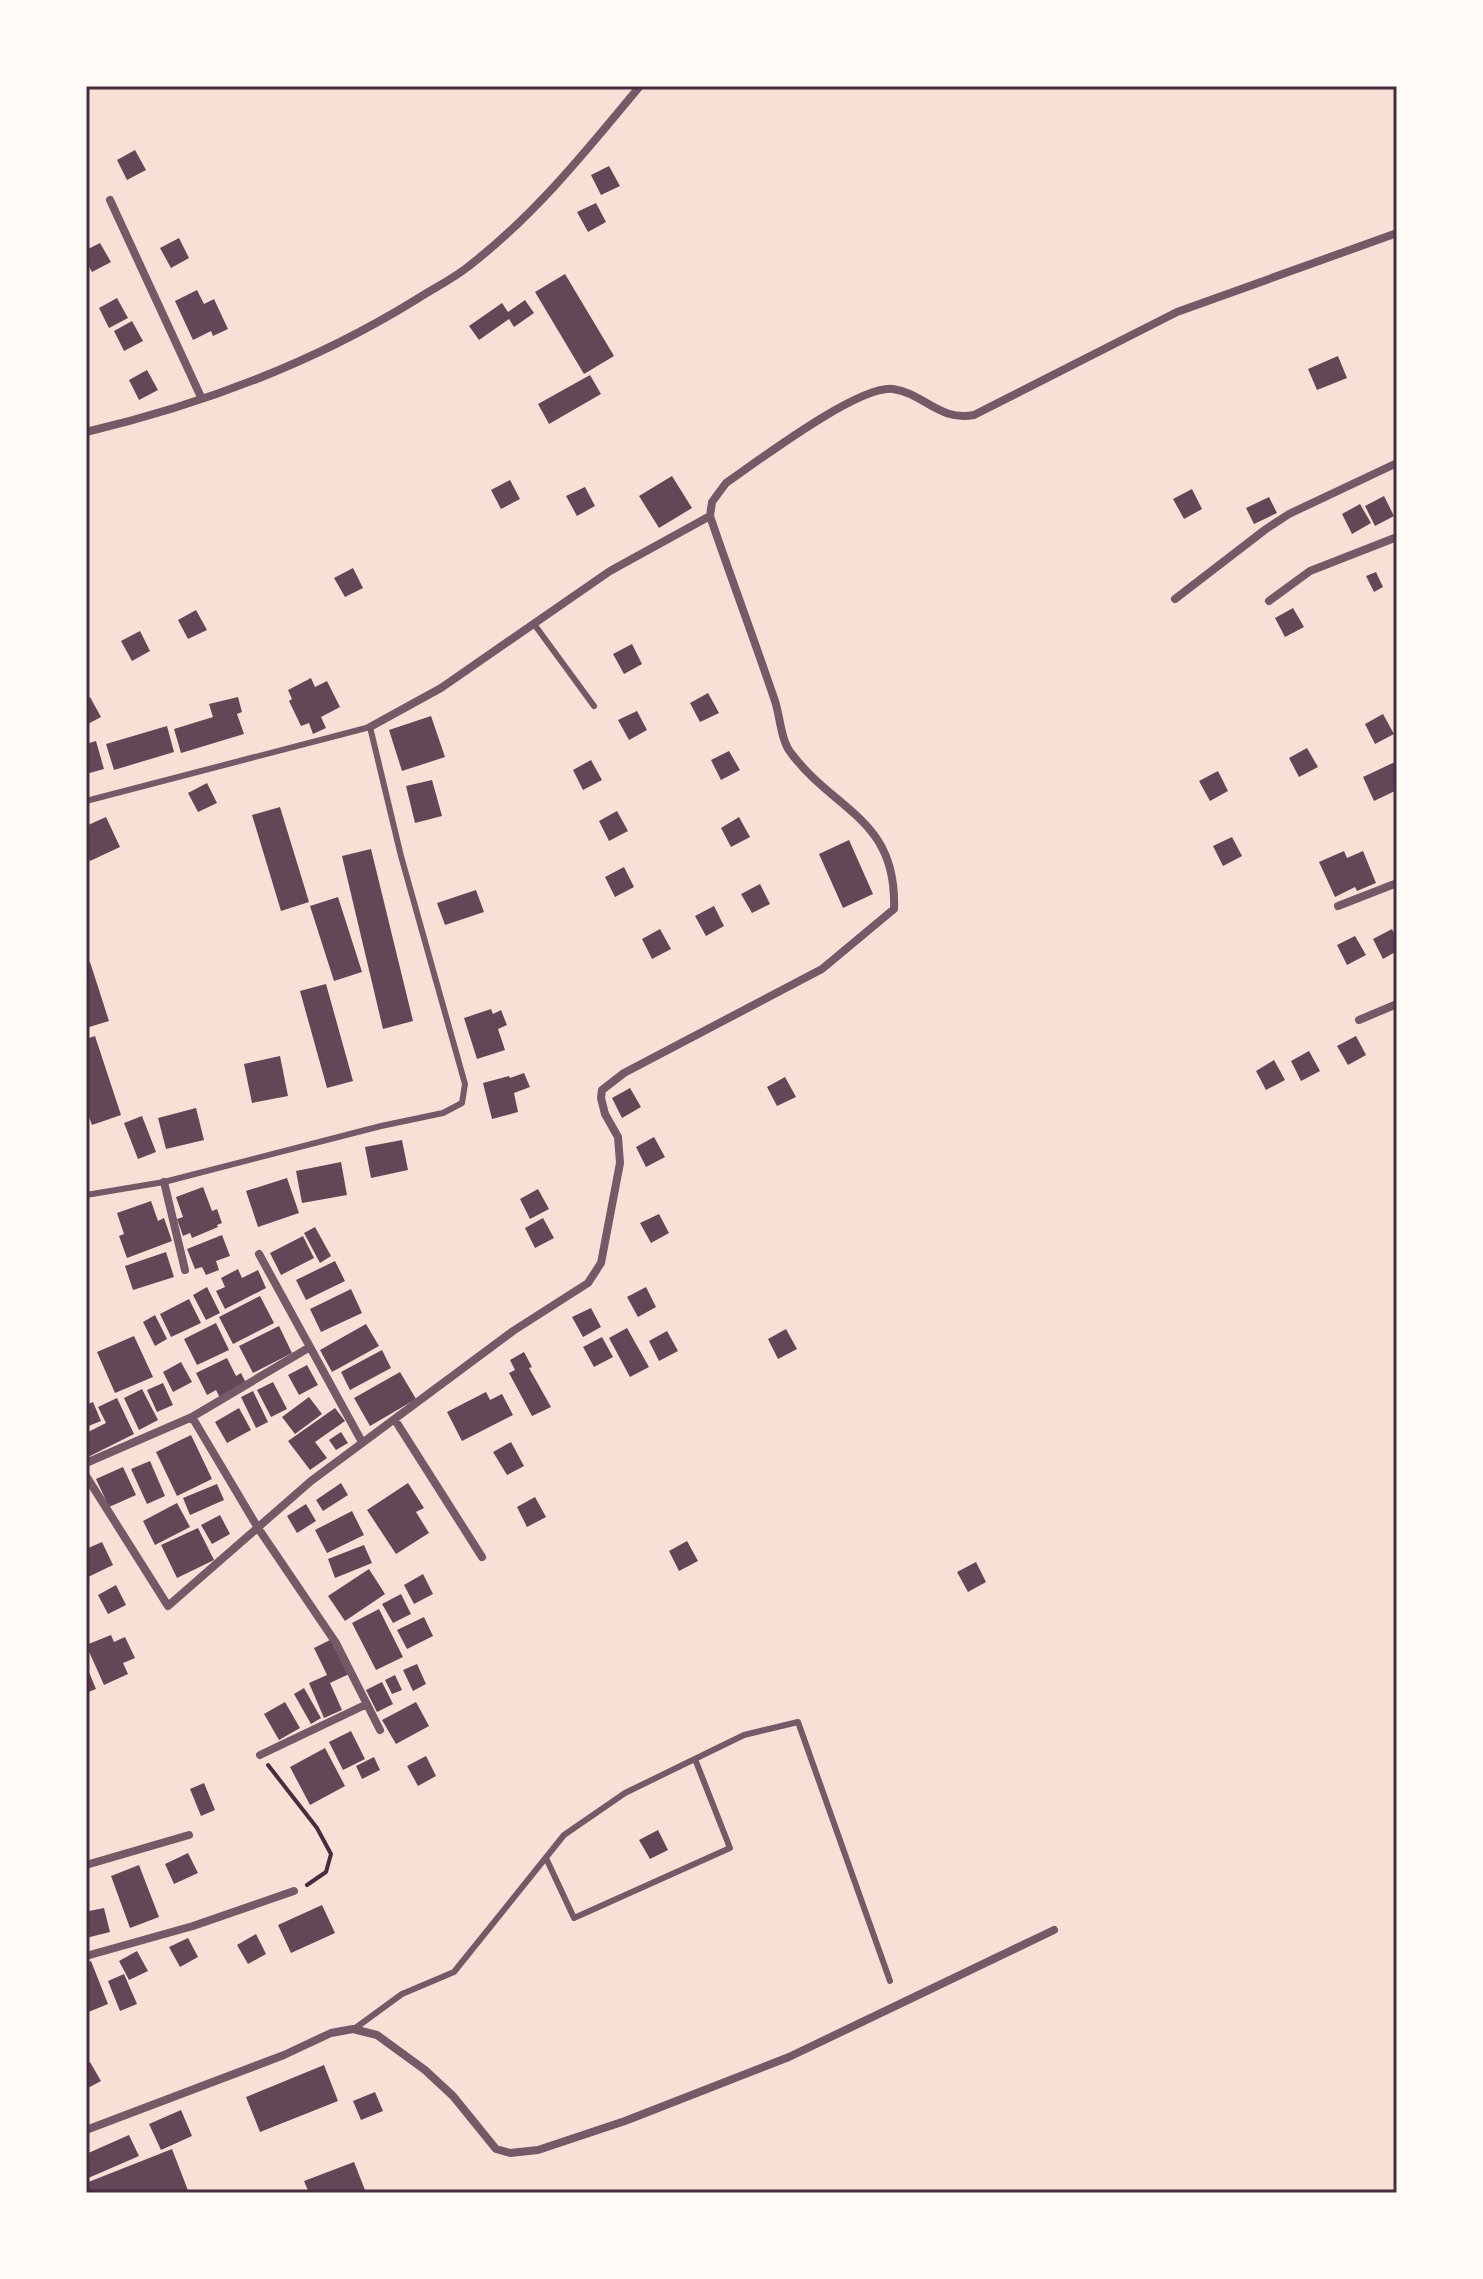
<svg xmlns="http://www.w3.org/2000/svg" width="1483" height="2279" viewBox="0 0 1483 2279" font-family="'IBM Plex Sans',sans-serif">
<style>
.building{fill:#644757}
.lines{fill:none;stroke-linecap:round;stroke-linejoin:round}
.path{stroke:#4a2c40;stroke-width:4}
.service{stroke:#755966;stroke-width:6}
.minor{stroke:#755966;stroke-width:8}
.neatline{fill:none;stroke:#4a2c40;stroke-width:3}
</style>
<rect width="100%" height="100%" fill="#f7e1d7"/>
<path class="building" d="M135 150 146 170 127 180 117 160Z
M609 166 620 186 601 195 591 175Z
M596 203 606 222 588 232 577 212Z
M179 238 189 258 171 268 160 248Z
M100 243 111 262 92 272 86 261V250Z
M565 274 614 356 584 374 535 292Z
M197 290 204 304 214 299 228 329 213 336 211 331 193 340 175 301Z
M117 298 128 318 109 328 99 308Z
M525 300 534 313 514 327 509 319 479 340 469 326 502 303 508 312Z
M132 321 143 341 124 351 114 331Z
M1338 356 1347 378 1317 390 1308 369Z
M147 370 158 390 139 400 129 380Z
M590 375 601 394 549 424 538 404Z
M672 476 692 508 659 528 639 496Z
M510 480 520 499 501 509 491 490Z
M585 487 595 506 577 516 566 496Z
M1192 489 1202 509 1184 519 1173 499Z
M1384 496 1394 516 1375 526 1365 506Z
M1269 497 1277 513 1254 524 1246 508Z
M1360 504 1371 523 1352 534 1342 514Z
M353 568 363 588 345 597 334 578Z
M1376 572 1383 587 1374 592 1366 576Z
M1293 608 1304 627 1285 637 1275 618Z
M196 610 207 630 188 639 178 620Z
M140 631 150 651 132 661 121 641Z
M632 644 642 664 624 674 613 654Z
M311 678 315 687 327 681 340 707 321 717 326 728 313 734 309 723 301 726 289 701 292 699 288 690Z
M708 693 719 713 700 722 690 703Z
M90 697 101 717 86 725V699Z
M238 697 242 712 237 714 244 734 181 753 174 729 213 717 209 704Z
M637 711 647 730 629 740 618 720Z
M1383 714 1394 734 1375 744 1365 724Z
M431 716 445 757 402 771 389 730Z
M167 726 174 752 114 770 106 744Z
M96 741 104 769 86 774V744Z
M1307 748 1318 767 1299 777 1289 758Z
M729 751 740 770 721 780 711 760Z
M591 760 602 780 583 790 573 770Z
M1397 761V790L1374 801 1363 777Z
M1218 771 1228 791 1210 801 1199 781Z
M432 780 442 816 415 823 406 786Z
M207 783 217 803 198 812 188 793Z
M280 807 309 902 281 911 252 815Z
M617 811 628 831 609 841 599 821Z
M106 817 120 847 90 861 86 852V826Z
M739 817 750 837 731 847 721 828Z
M1232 837 1242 856 1223 866 1213 846Z
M849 840 873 894 843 908 819 854Z
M371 849 413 1021 383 1029 342 856Z
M1344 851 1347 858 1363 851 1376 883 1357 891 1355 887 1335 897 1319 862Z
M624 867 634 887 615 897 605 877Z
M760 884 770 904 752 913 741 894Z
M476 890 484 912 445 925 437 903Z
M338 897 362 972 334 981 310 906Z
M714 906 724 926 706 936 695 916Z
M660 929 671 949 652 959 642 939Z
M1392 929 1397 939V951L1383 959 1373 939Z
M1355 936 1366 955 1347 965 1337 945Z
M90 962 109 1021 86 1028V963Z
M326 984 353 1081 327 1088 300 991Z
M491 1009 493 1014 501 1010 507 1025 498 1029 505 1050 477 1059 464 1018Z
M95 1036 121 1115 92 1125 86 1109V1039Z
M1356 1036 1366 1055 1348 1065 1337 1046Z
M1309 1051 1320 1071 1301 1081 1291 1061Z
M280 1056 288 1096 252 1103 244 1064Z
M1274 1060 1285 1080 1266 1090 1256 1071Z
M524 1073 530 1087 514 1093 518 1112 492 1119 483 1083 509 1076 510 1078Z
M785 1077 796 1097 777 1106 767 1087Z
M630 1088 641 1107 622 1118 612 1098Z
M196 1108 204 1140 166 1149 158 1118Z
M142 1116 156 1152 138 1159 124 1123Z
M654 1137 665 1157 646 1167 636 1147Z
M402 1140 408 1170 371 1178 365 1147Z
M341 1162 347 1195 302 1203 296 1171Z
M287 1178 299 1213 258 1227 246 1191Z
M203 1187 212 1211 217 1209 222 1223 217 1225 218 1227 192 1238 190 1233 183 1236 177 1219 183 1217 176 1197Z
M538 1189 549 1209 530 1219 520 1199Z
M151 1201 158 1221 164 1218 172 1241 127 1258 119 1236 124 1234 117 1213Z
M659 1214 669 1233 651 1243 640 1223Z
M543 1218 554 1238 535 1248 525 1228Z
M315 1227 331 1256 320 1263 304 1233Z
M222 1235 230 1256 216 1261 219 1270 206 1275 202 1267 195 1269 187 1249Z
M303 1236 314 1258 281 1275 270 1253Z
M166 1252 174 1277 133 1290 125 1266Z
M335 1261 345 1281 306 1300 296 1280Z
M238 1269 242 1278 258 1270 266 1288 225 1309 216 1291 225 1287 221 1278Z
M207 1287 220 1313 206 1320 193 1295Z
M646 1287 656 1307 638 1317 627 1297Z
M351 1289 362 1313 321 1332 310 1309Z
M260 1296 274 1323 233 1344 219 1317Z
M189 1299 201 1323 171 1337 160 1314Z
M591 1308 601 1327 583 1337 572 1317Z
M155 1315 167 1339 155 1346 143 1322Z
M216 1323 229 1350 197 1365 184 1339Z
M366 1324 379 1346 332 1372 320 1350Z
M279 1326 292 1353 253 1373 239 1346Z
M627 1328 649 1367 630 1377 609 1338Z
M786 1329 797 1349 778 1359 768 1339Z
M667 1331 678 1351 659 1361 649 1341Z
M134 1336 153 1377 115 1393 97 1352Z
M602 1337 613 1357 594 1367 583 1347Z
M382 1350 391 1368 350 1390 341 1372Z
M524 1352 532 1367 529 1368 551 1407 532 1416 509 1373 515 1370 510 1360Z
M227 1358 236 1376 241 1373 247 1385 220 1398 216 1390 207 1395 196 1373Z
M181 1362 192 1382 173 1392 163 1372Z
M307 1365 318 1385 299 1395 288 1375Z
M400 1372 416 1399 370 1426 354 1398Z
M273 1382 287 1409 271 1417 257 1390Z
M163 1383 173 1405 157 1412 147 1390Z
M142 1389 158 1420 139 1430 124 1398Z
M253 1391 268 1422 256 1428 241 1397Z
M486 1392 490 1400 502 1394 513 1415 462 1441 447 1412Z
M309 1397 322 1414 295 1434 282 1417Z
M117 1398 134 1434 88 1457 86 1433 106 1423 98 1407Z
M93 1402 101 1421 86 1427V1405Z
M239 1408 251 1430 227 1443 215 1422Z
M335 1408 345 1421 315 1442 327 1458 310 1470 288 1441Z
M341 1432 348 1443 336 1450 329 1440Z
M191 1435 212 1479 177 1496 156 1452Z
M511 1442 524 1466 507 1475 493 1452Z
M150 1461 165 1496 147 1504 131 1469Z
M123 1467 136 1495 109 1507 96 1479Z
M341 1483 348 1495 323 1511 316 1500Z
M408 1483 424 1508 416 1512 429 1533 396 1554 367 1510Z
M217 1484 224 1500 190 1515 183 1498Z
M535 1497 546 1517 527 1527 517 1507Z
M177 1503 190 1527 155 1545 143 1521Z
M306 1504 316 1521 297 1533 287 1516Z
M352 1511 364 1535 327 1553 315 1530Z
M220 1515 230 1534 212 1544 201 1525Z
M198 1528 214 1560 177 1578 161 1545Z
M687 1541 698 1561 679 1571 669 1551Z
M102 1542 113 1565 86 1578V1549Z
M364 1545 372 1563 335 1578 328 1559Z
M976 1562 986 1582 968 1592 957 1572Z
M369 1569 385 1594 345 1621 328 1596Z
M423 1574 433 1594 414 1604 404 1585Z
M116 1585 126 1605 108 1614 98 1595Z
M401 1594 411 1614 393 1623 382 1604Z
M379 1609 403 1657 376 1670 352 1623Z
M424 1617 433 1636 407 1649 397 1630Z
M111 1635 114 1642 125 1637 135 1658 123 1663 128 1674 104 1685 86 1645Z
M332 1639 349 1674 330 1683 342 1710 324 1718 309 1683 327 1675 314 1648Z
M417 1664 426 1684 413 1691 403 1670Z
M86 1665 96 1689 86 1693Z
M395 1675 402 1690 392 1694 385 1680Z
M382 1682 393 1704 377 1712 366 1690Z
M304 1688 321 1718 311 1724 294 1694Z
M285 1702 300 1728 279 1740 264 1714Z
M416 1702 429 1726 396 1744 382 1720Z
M351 1731 365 1759 343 1770 329 1742Z
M325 1748 345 1786 310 1805 290 1767Z
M426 1756 436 1776 418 1786 407 1766Z
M374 1757 380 1770 362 1779 356 1766Z
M204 1783 215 1810 201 1816 190 1789Z
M658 1830 668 1850 650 1859 639 1840Z
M188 1853 198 1873 174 1884 165 1864Z
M139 1865 159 1917 130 1928 111 1876Z
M86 1905 89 1911 104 1908 110 1932 86 1938Z
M322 1905 335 1933 291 1953 278 1925Z
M256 1934 266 1954 248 1964 237 1945Z
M188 1938 198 1957 180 1967 169 1947Z
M137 1951 148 1971 129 1980 119 1961Z
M91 1961 108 2004 86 2013V1963Z
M124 1974 137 2004 120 2011 108 1981Z
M90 2062 101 2081 86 2089V2064Z
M324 2065 338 2101 260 2132 246 2097Z
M375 2092 383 2111 361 2120 353 2101Z
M181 2110 192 2136 161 2150 149 2124Z
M129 2135 139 2156 86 2179V2154Z
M172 2149 189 2193H86V2183Z
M354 2162 365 2190 357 2193H309L304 2181Z"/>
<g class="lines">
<path class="path" d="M268 1765 317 1828 331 1854 326 1872 307 1885"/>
<path class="service" d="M534 624 594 706
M86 801 370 727 401 856 465 1084 462 1103 443 1113 381 1126 164 1182 86 1195
M546 1858 574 1918 730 1848 695 1759
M354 2029 402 1994 454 1972 564 1835 625 1793 744 1735 798 1722 890 1981"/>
<path class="minor" d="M110 200 201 397
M86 432C201 405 317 361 417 299 434 288 453 279 469 266 535 215 587 150 640 86
M710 516 712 502 726 483C758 461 858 385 893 389 923 393 940 422 974 415L1177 312 1397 233
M1175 599 1266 529 1289 514 1397 463
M1269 601 1310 571 1397 537
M1338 906 1397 883
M1359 1020 1397 1004
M164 1182 185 1270
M310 1347 362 1442
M192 1417 258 1528 336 1643 380 1730
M395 1420 482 1557
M86 1463 192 1417 310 1347 259 1254
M86 1476 168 1606 311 1481 513 1331 588 1283 601 1263 620 1163 618 1137 605 1114 601 1098 602 1090 624 1073 822 969 894 909C897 818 835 812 791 753 781 741 780 716 775 701 754 639 731 578 710 516L610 571 441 688 370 727
M260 1755 367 1704
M86 1865 189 1835
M86 1956 193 1926 294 1891
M86 2130 284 2055 331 2033 353 2029 377 2035 425 2070 453 2096 496 2149 510 2153 538 2150 625 2121 789 2057 1054 1930"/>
</g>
<rect width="1483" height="2279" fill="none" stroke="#fffaf5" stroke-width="176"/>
<rect x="88" y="88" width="1307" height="2103" class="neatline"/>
</svg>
